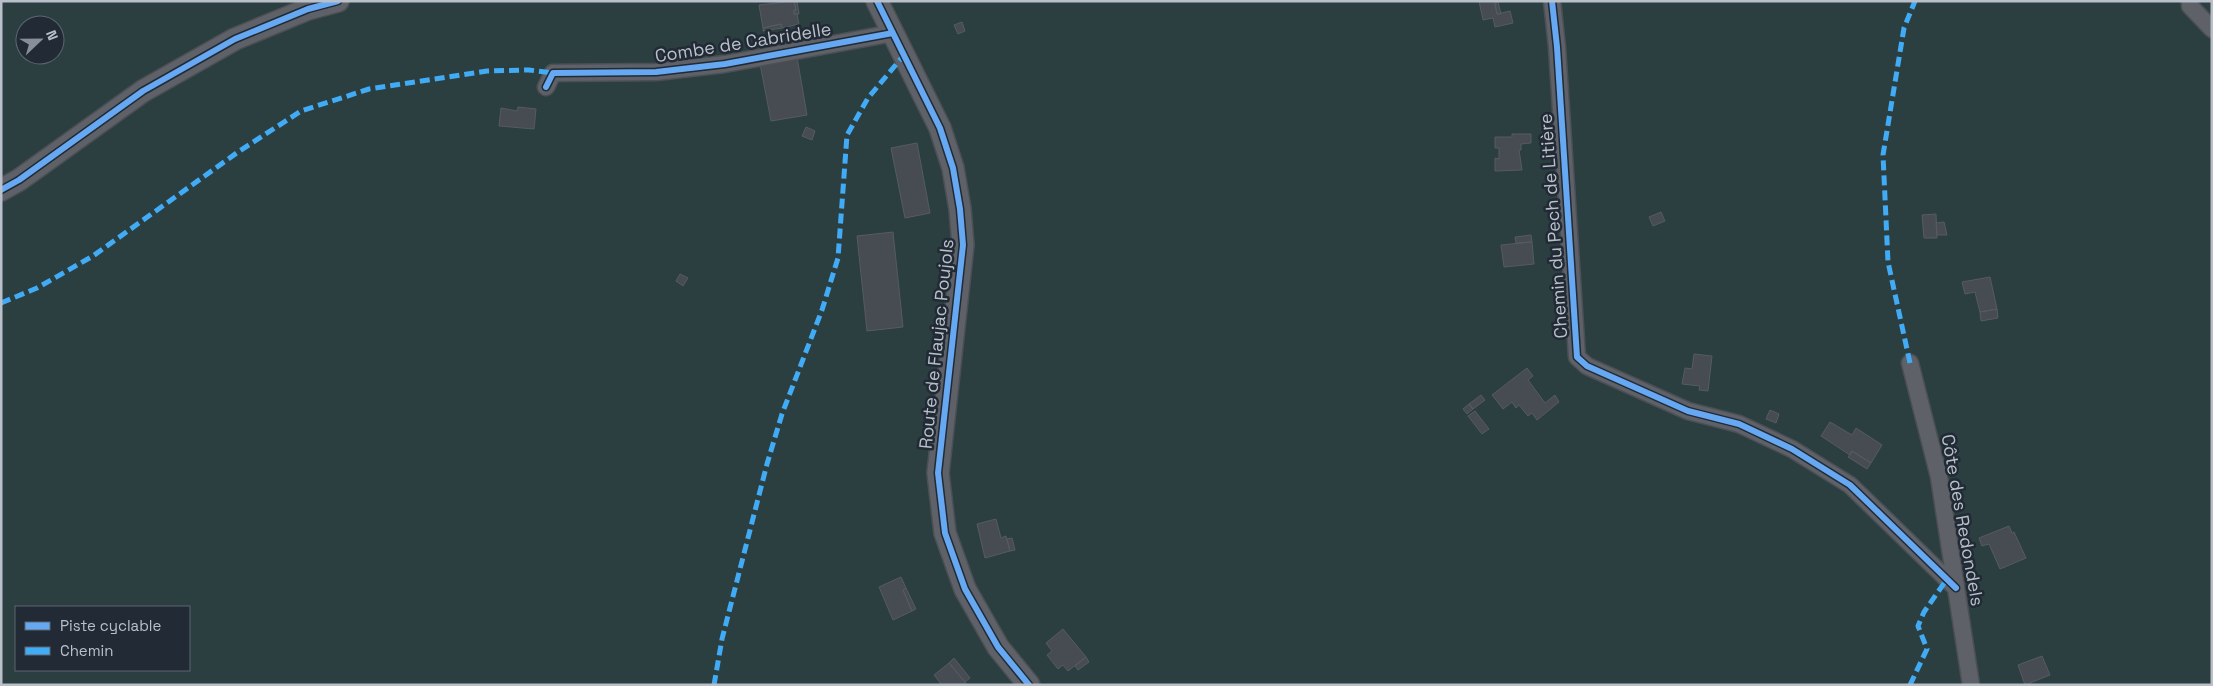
<svg xmlns="http://www.w3.org/2000/svg" width="2213" height="686" viewBox="0 0 2213 686" font-family="'Space Grotesk',sans-serif">
<style>
.green{fill:#2b3f41;fill-rule:evenodd}
.building{fill:#474c52;stroke:#565b61}
.lines{fill:none;stroke-linecap:round;stroke-linejoin:round}
.minor-casing{stroke:#4c5055;stroke-width:19}
.tertiary-casing{stroke:#4c5055;stroke-width:24}
.minor{stroke:#5e6268;stroke-width:16}
.tertiary{stroke:#5e6268;stroke-width:21}
.quiet{stroke:#42abf6;stroke-width:5;stroke-dasharray:10 5;stroke-linecap:butt}
.cycleway-casing{stroke:#212a35;stroke-width:9}
.cycleway{stroke:#66a8f1;stroke-width:6}
.labels{text-anchor:middle;dominant-baseline:central;stroke-width:5;stroke-linejoin:round;paint-order:stroke}
.street-label{font-size:18px;fill:#b9c0ca;stroke:#212a35}
</style>
<rect width="100%" height="100%" fill="#2e343a"/>
<path class="green" d="M1 1H2212V685H1ZM25 25H55V55H25ZM16 607H189V670H16Z"/>
<path class="building" d="M794 1H797L799 14H794V10H796Z
M794 1 796 10H794V14H797L799 24 782 28 781 24 763 28 759 5Z
M1479 1H1494L1497 14 1510 11 1513 23 1495 27 1493 18 1483 20Z
M1498 2 1501 14H1497L1495 3Z
M962 22 965 31 958 34 954 25Z
M781 24 782 28 763 31V28Z
M797 57 807 115 771 121 760 64Z
M518 107 536 109 534 129 499 126 501 108 517 111Z
M806 127 815 131 812 140 802 136Z
M1512 134H1531V143L1521 144V150H1519L1522 170 1495 171V158L1499 159V148H1495V137H1512Z
M917 143 930 213 905 218 891 148Z
M1661 212 1665 221 1653 226 1649 217Z
M1936 214 1937 238H1924L1922 215Z
M1944 222 1947 235H1937L1936 223Z
M893 232 903 327 867 331 857 236Z
M1531 235 1532 242 1516 243 1515 237Z
M1532 242 1534 264 1504 267 1501 245Z
M680 274 688 278 683 286 676 281Z
M1990 277 1997 309 1980 312 1975 292 1965 294 1962 282Z
M1997 309 1998 318 1981 321 1980 312Z
M1694 354 1712 356 1708 391 1699 390 1700 386 1682 384 1685 368 1692 369Z
M1527 368 1533 376 1528 380 1545 403 1555 395 1559 402 1537 420 1532 413 1528 416 1519 405 1516 408 1512 402 1503 409 1492 395Z
M1481 395 1485 400 1473 409 1469 404Z
M1469 404 1473 409 1467 414 1463 409Z
M1770 410 1779 414 1776 423 1766 419Z
M1475 411 1489 429 1482 434 1468 416Z
M1830 422 1852 435 1856 428 1882 445 1871 463 1852 451 1850 455 1821 436Z
M1852 451 1871 463 1867 469 1848 457Z
M996 519 1001 538 1006 536 1010 551 985 558 977 524Z
M2009 526 2012 533 2014 532 2026 558 2000 569 1989 544 1982 546 1979 538Z
M1012 538 1015 550 1010 551 1007 539Z
M901 577 906 588 903 590 912 611 893 620 879 587Z
M906 588 916 609 912 611 903 590Z
M1063 629 1086 657 1068 671 1063 665 1058 669 1047 655 1052 651 1046 643Z
M2042 656 2050 675 2025 685 2018 665Z
M1086 657 1089 662 1078 670 1075 666Z
M954 658 970 678 965 682 949 663Z
M949 663 965 682 967 685H940L941 684 934 675Z"/>
<g class="lines">
<g class="minor-casing">
<path id="minor" d="M1552 1 1557 47 1577 357 1587 366 1688 411 1739 424 1792 449 1850 485 1956 588
M2190 1V6L2212 29
M546 87 553 73 656 72 725 64 893 33
M1910 363 1939 477 1971 685"/>
</g>
<g class="tertiary-casing">
<path id="tertiary" d="M877 1 940 128 953 168 960 209 963 245 938 473 945 533 965 589 998 647 1029 685
M1 190 19 180 143 91 235 39 308 9 338 1"/>
</g>
<use href="#minor" class="minor"/>
<use href="#tertiary" class="tertiary"/>
<path class="quiet" d="M1 303 37 288 93 256 238 152 301 111 369 89 487 71 529 70 553 73
M1910 363 1888 262 1883 155 1904 28 1915 1
M714 685 722 639 767 464 782 414 822 310 838 258 847 135 868 98 904 55
M1910 685 1927 649 1918 626 1924 612 1947 579"/>
<g class="cycleway-casing">
<path id="cycleway" d="M877 1 940 128 953 168 960 209 963 245 938 473 945 533 965 589 998 647 1029 685
M1552 1 1557 47 1577 357 1587 366 1688 411 1739 424 1792 449 1850 485 1956 588
M546 87 553 73 656 72 725 64 893 33
M1 190 19 180 143 91 235 39 308 9 338 1"/>
</g>
<use href="#cycleway" class="cycleway"/>
</g>
<g class="labels">
<g class="street-label">
<text transform="translate(743 42) rotate(-9)">Combe de Cabridelle</text>
<text transform="translate(1553 226) rotate(-94)">Chemin du Pech de Litière</text>
<text transform="translate(936 344) rotate(-84)">Route de Flaujac Poujols</text>
<text transform="translate(1963 520) rotate(80)">Côte des Redondels</text>
</g>
</g>
<rect width="2213" height="686" fill="none" stroke="#b9c0ca" stroke-width="5"/>
<rect x="15" y="606" width="175" height="65" fill="#212a35" stroke="#5e6671"/>
<rect x="25" y="622" width="25" height="8" fill="#66a8f1" stroke="#5e6671"/>
<text x="60" y="631" font-size="15" fill="#b9c0ca">Piste cyclable</text>
<rect x="25" y="647" width="25" height="8" fill="#42abf6" stroke="#5e6671"/>
<text x="60" y="656" font-size="15" fill="#b9c0ca">Chemin</text>
<g transform="translate(40 40) rotate(68)"><circle r="24" fill="#212a35" stroke="#5e6671"/>
<path d="M0-4L9 19L0 12L-9 19Z" fill="#888f98"/>
<text y="-8" font-size="14" font-weight="bold" text-anchor="middle" fill="#b9c0ca">N</text>
</g>
</svg>
